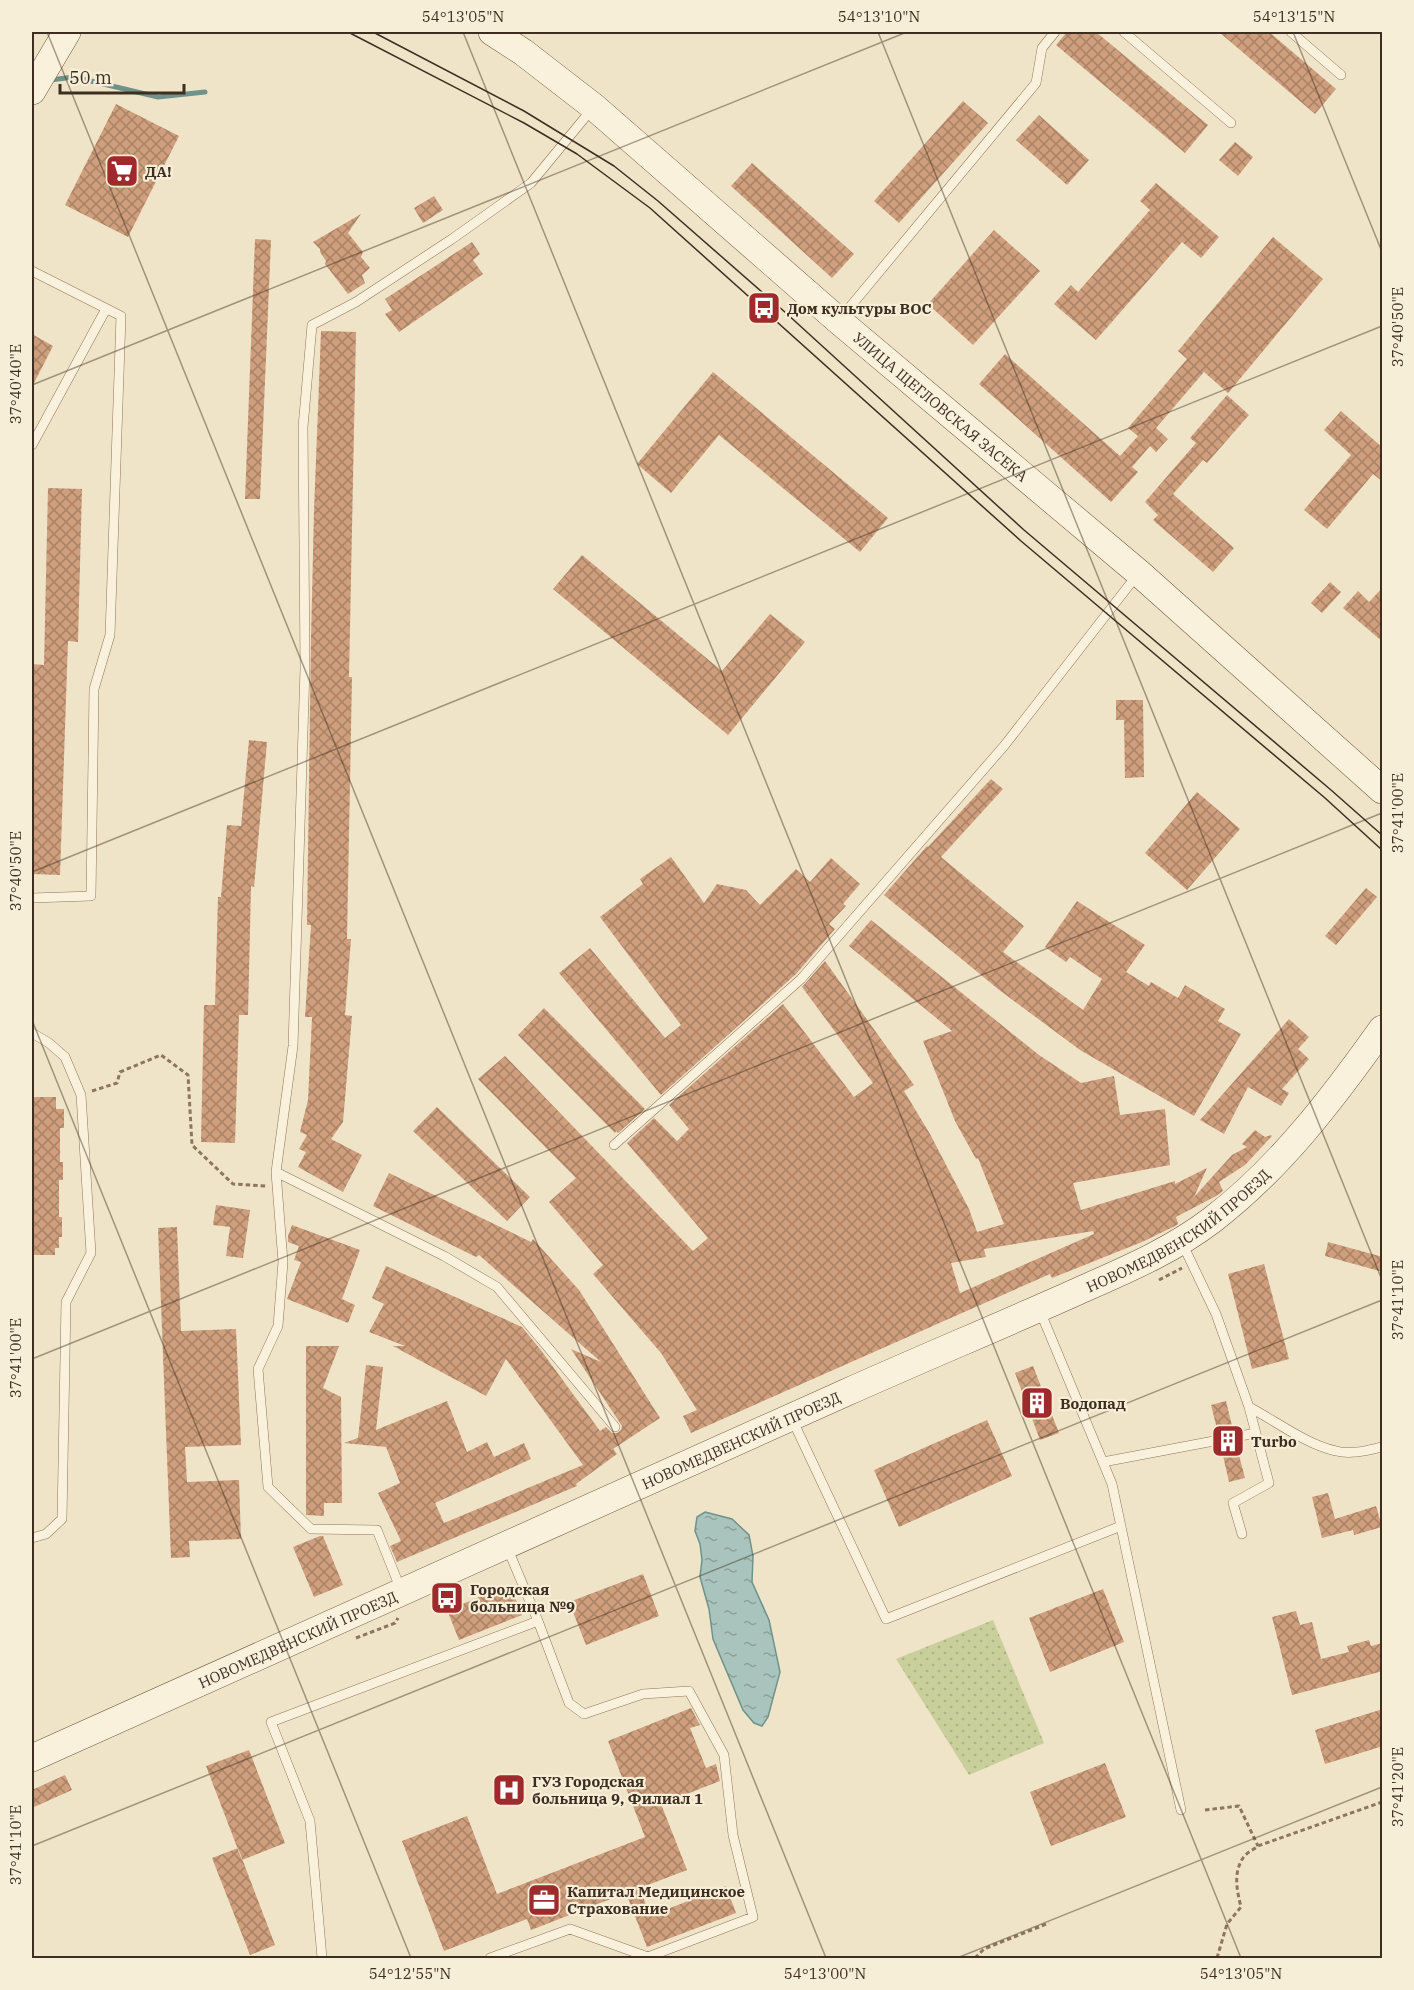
<svg xmlns="http://www.w3.org/2000/svg" width="1414" height="1990" viewBox="0 0 1414 1990" font-family="'IBM Plex Serif',serif">
<style>
.grass{fill:url(#grass-dots)}
.water{fill:url(#water-ripples);stroke:#6f938a;stroke-width:1.5}
.lines{fill:none;stroke-linecap:round;stroke-linejoin:round}
.stream{stroke:#6f938a;stroke-width:5}
.building{fill:url(#building-cross-hatch);fill-rule:evenodd}
.lane-casing{stroke:#8d765c;stroke-width:10}
.secondary-casing{stroke:#6f573f;stroke-width:28}
.path{stroke:#8d765c;stroke-width:3;stroke-dasharray:4.5 3;stroke-linecap:butt}
.lane{stroke:#faf1dc;stroke-width:9}
.secondary{stroke:#faf1dc;stroke-width:27}
.tram{stroke:#3d2e20;stroke-width:1.5}
.ticks{fill:none;stroke:#3d2e20;stroke-width:1.5;stroke-opacity:0.45}
.labels{text-anchor:middle;dominant-baseline:central;stroke-width:4.5;stroke-linejoin:round;paint-order:stroke}
.poi-label{font-size:15px;font-weight:bold;fill:#3d2e20;stroke:#f7eed8;text-anchor:start}
.street-label{font-size:15px;fill:#3d2e20;stroke:#f7eed8}
.neatline{fill:none;stroke:#3d2e20;stroke-width:2}
.ticks-label{font-size:15px;text-anchor:middle;fill:#3d2e20}
</style>
<defs>
<pattern id="grass-dots" width="8" height="8" patternUnits="userSpaceOnUse" patternTransform="scale(1.5)"><rect width="8" height="8" fill="#c9cf9b"/><path d="M2 2h.1M6 6h.1" fill="none" stroke="#aeb285" stroke-width="1.8" stroke-linecap="round"/></pattern>
<pattern id="water-ripples" width="26" height="14" patternUnits="userSpaceOnUse" patternTransform="scale(1.5)"><rect width="26" height="14" fill="#a9c4bc"/><path d="M2 4q2-2 4 0t4 0M15 11q2-2 4 0t4 0" fill="none" stroke="#8ba098"/></pattern>
<pattern id="building-cross-hatch" width="8" height="8" patternUnits="userSpaceOnUse" patternTransform="scale(1.5)"><rect width="8" height="8" fill="#cf9f7d"/><path d="M0 0l8 8M0 8l8-8" fill="none" stroke="#a98266"/></pattern>
</defs>
<rect width="100%" height="100%" fill="#f0e4c8"/>
<path class="grass" d="M993 1620 1044 1743 969 1775 896 1659Z"/>
<path class="water" d="M705 1512 732 1519 749 1535 753 1556 752 1582 769 1620 780 1672 768 1717 762 1726 754 1723 743 1710 713 1639 709 1609 700 1577 702 1560 700 1544 695 1531 697 1517Z"/>
<g class="lines">
<path class="stream" d="M50 80 74 77 158 97 205 92"/>
</g>
<path class="building" d="M1067 32H1096L1208 125 1185 153 1056 45Z
M1219 32H1269L1336 89 1315 114Z
M963 101 988 123 899 223 874 201Z
M116 104 179 136 128 237 65 205Z
M1039 115 1089 160 1067 185 1016 140Z
M1235 142 1253 157 1238 176 1219 160Z
M752 163 854 254 832 278 731 186Z
M1156 183 1219 237 1201 258 1182 242 1096 340 1054 304 1071 285 1078 292 1150 210 1140 201Z
M434 196 443 210 423 223 414 208Z
M361 214 348 233 363 252 361 257 370 268 362 275 365 283 348 294 325 264 326 261 320 252V249L313 242Z
M994 230 1040 271 973 345 928 304Z
M1273 237 1323 279 1228 393 1204 372 1156 428 1168 439 1156 452 1150 446 1132 467 1138 472 1111 502 979 384 1005 354 1120 456 1138 436 1128 428 1187 359 1178 351Z
M255 239 271 240 260 499H245Z
M472 242 480 254 473 260 483 274 399 332 385 314 392 310 385 299Z
M321 331 356 332 349 677H352L347 939H351L345 1015 352 1016 343 1122 331 1139 362 1155 343 1192 298 1167 306 1152 299 1149 307 1135 300 1132 308 1100 312 1017H305L311 925H307L311 637 314 511Z
M32 334 53 346 32 387Z
M713 372 888 518 860 552 719 435 671 493 637 464Z
M1227 395 1249 415 1207 463 1203 460 1173 494 1234 548 1213 572 1153 520 1158 515 1145 502 1196 443 1190 438Z
M1341 411 1383 448V482L1373 474 1327 529 1304 510 1351 455 1324 430Z
M48 488 82 489 78 642 68 641 60 875 32 874V664L44 665Z
M582 555 722 671 770 614 805 642 728 735 553 589Z
M1330 582 1341 592 1322 613 1311 603Z
M1383 587V642L1343 608 1358 591 1369 602Z
M1116 700H1143L1144 777 1125 778 1124 720H1116Z
M249 740 267 742 254 887 251 886 248 1015H239L235 1143 201 1142 204 1005H215L218 897H221L227 825 241 826Z
M991 779 1003 789 941 857 1024 926 1003 952 1083 1010 1102 979 1070 957 1066 962 1045 947 1077 901 1145 945 1126 972 1149 986 1151 982 1178 998 1185 985 1225 1009 1218 1021 1241 1034 1194 1116 1080 1050 998 989 884 895 927 846 928 847Z
M1197 792 1240 829 1187 890 1145 853Z
M671 857 704 903 717 884 746 890 760 905 796 869 810 882 831 858 860 884 843 904 846 906 829 924 835 929 796 974 661 1095 559 973 590 948 665 1038 681 1025 600 917 643 884 640 879Z
M1366 888 1377 897 1336 945 1325 936Z
M871 920 1039 1055 1081 1083 1114 1076 1120 1115 1165 1109 1170 1165 1073 1183 1081 1210 1175 1181V1184L1207 1168 1194 1197 1232 1155 1247 1147 1242 1144 1255 1130 1265 1137 1271 1135 1272 1136 1245 1165 1219 1182 1223 1191 1216 1196 1176 1217 1178 1224 1175 1226 1142 1242 1052 1278 1050 1274 691 1433 683 1416 697 1410 661 1353 593 1274 603 1265 549 1202 576 1178 478 1079 505 1056 693 1251 708 1238 627 1143 654 1118 677 1141 689 1129 669 1105 783 1004 854 1097 873 1083 802 987 825 961 914 1085 904 1091 930 1134 969 1209 977 1232 1004 1224 978 1158 976 1159 955 1121 923 1041 952 1031 849 946ZM1093 1231 1094 1234 960 1293 951 1263 986 1257 984 1249Z
M544 1008 645 1109 618 1133 616 1131 615 1133 518 1035Z
M1289 1019 1309 1037 1298 1049 1309 1059 1282 1089 1289 1093 1281 1106 1248 1087 1224 1134 1200 1120Z
M32 1097H56V1109H64V1128H60V1162H63V1180H59V1217H62V1237H59V1248H55V1255H32Z
M437 1107 530 1197 507 1221 413 1131Z
M389 1173 531 1242 533 1239 579 1290 660 1418 613 1449 617 1454 576 1484 577 1486 397 1562 390 1546 401 1541 378 1493 400 1483 386 1447 344 1443 358 1438 366 1365 383 1367 376 1430 447 1401 467 1452 487 1442 494 1457 524 1443 531 1459 435 1503 444 1523 583 1465 506 1359 486 1396 393 1346H405L369 1332 384 1304 372 1298 386 1266 522 1327 540 1349 600 1431 606 1427 612 1433H617L621 1430 622 1426 571 1349 601 1362 479 1255 476 1257 373 1206Z
M216 1205 250 1210 243 1258 226 1256 230 1227 213 1225Z
M292 1225 360 1250 342 1299 355 1305 348 1323 287 1299 301 1262 294 1260 299 1246 288 1242V1236Z
M177 1227 181 1331 236 1329 241 1445 185 1447 187 1482 239 1480 241 1539 189 1541 190 1557 171 1558 158 1228Z
M1328 1242 1383 1257V1272L1325 1256Z
M1264 1264 1289 1359 1252 1369 1228 1274Z
M306 1346H339L323 1388 341 1397 342 1503H324V1516L306 1515Z
M1033 1366 1059 1433 1040 1440 1015 1373Z
M1226 1401 1233 1430 1218 1433 1211 1405Z
M987 1420 1012 1476 899 1527 874 1470Z
M1236 1444 1245 1478 1229 1482 1221 1447Z
M1328 1493 1335 1519 1376 1506 1382 1527 1354 1535 1353 1530 1322 1538 1312 1497Z
M320 1536H323L343 1585 314 1597 293 1547Z
M643 1574 659 1616 586 1645 569 1602Z
M510 1585 522 1615 459 1640 447 1610Z
M1103 1589 1124 1642 1050 1672 1029 1618Z
M1296 1611 1300 1625 1312 1622 1321 1659 1349 1652 1347 1646 1369 1640 1371 1646 1383 1643V1671L1292 1695 1272 1617Z
M691 1708 700 1725 690 1728 706 1768 716 1764 720 1781 661 1804 687 1870 640 1888 650 1916 726 1886 736 1913 647 1947 626 1893 531 1930 527 1919 444 1951 402 1841 467 1816 497 1894 645 1837 608 1741Z
M1383 1709V1746L1325 1764 1315 1730Z
M249 1750 285 1843 242 1860 206 1766Z
M1105 1763 1126 1817 1051 1846 1030 1792Z
M65 1775 72 1790 32 1808V1790Z
M238 1848 275 1945 250 1955 212 1858Z"/>
<g class="lines">
<g class="lane-casing">
<path id="lane" d="M1124 32 1231 123
M1291 32 1341 75
M32 271 121 316 110 635 94 689 91 896 32 898
M840 319 1036 83 1042 48 1055 32
M32 445 106 309
M32 1033 49 1043 65 1057 81 1095 91 1253 66 1302 62 1519 46 1534 32 1538
M614 1145 801 979 1004 746 1137 575
M276 1172 444 1256 497 1287 615 1427
M1182 1243 1216 1314 1249 1407C1276 1421 1307 1445 1336 1451 1351 1455 1368 1450 1382 1447
M1040 1311 1112 1484 1181 1810
M792 1419 886 1619 1121 1526
M1103 1462 1256 1433
M1242 1534 1233 1503 1269 1483 1249 1407
M401 1590 377 1530 311 1529 268 1487 258 1369 278 1326 283 1262 276 1172 293 1046 305 668 303 427 312 325 356 302 452 239 531 183 592 109
M322 1958 310 1821 271 1722 538 1621
M490 1958 570 1929 648 1957 753 1917 733 1835 724 1755 689 1691 643 1694 584 1714 569 1703 538 1621 507 1547"/>
</g>
<g class="secondary-casing">
<g id="secondary">
<path id="s1" d="M492 32 523 52 594 107 839 321 1139 573 1382 790"/>
<path d="M32 91 67 32"/>
<path id="s2" d="M32 1758C303 1637 574 1515 845 1393 921 1359 998 1327 1074 1293 1121 1272 1170 1252 1212 1220 1280 1168 1333 1098 1382 1029"/>
</g>
</g>
<path class="path" d="M92 1091 117 1083 120 1072 161 1055 188 1075 192 1145 233 1184 266 1186
M1159 1280 1182 1268
M356 1638 395 1623 398 1618
M1205 1810 1239 1806 1258 1846
M975 1958 984 1949 1049 1923
M1217 1958 1227 1924 1241 1907C1237 1891 1233 1873 1243 1858 1246 1853 1253 1850 1258 1846L1382 1802"/>
<use href="#lane" class="lane"/>
<use href="#secondary" class="secondary"/>
<path class="tram" d="M348 32 524 123 577 154 650 208 1021 541 1325 798 1382 850
M373 32 524 111 614 166 658 201 786 313 1024 530 1331 790 1382 835"/>
</g>
<path class="ticks" d="M47 32 826 1958M463 32 1241 1958M878 32 1382 1280M1293 32 1382 252M32 385 907 32M32 872 1382 326M32 1020 411 1958M32 1359 1382 813M32 1846 1382 1300M957 1958 1382 1787"/>
<defs>
<g id="supermarket-square" transform="scale(1.725)"><rect x="-9" y="-9" width="18" height="18" rx="4" fill="#9e2a2b" stroke="#f7eed8"/><path d="M-6-5.5h2.5l.6 2H6L4.5 2H-2.5L-4.4-4H-6ZM-1.5 3.2a1.3 1.3 0 1 0 .1 0ZM3 3.2a1.3 1.3 0 1 0 .1 0Z" fill="#fff"/></g>
<g id="bus-square" transform="scale(1.725)"><rect x="-9" y="-9" width="18" height="18" rx="4" fill="#9e2a2b" stroke="#f7eed8"/><path d="M-5-6H5V4H4V6H2V4H-2V6H-4V4H-5ZM-3.5-4V0h7V-4ZM-3.5 1.2v1.5H-2V1.2ZM2 1.2v1.5H3.5V1.2Z" fill="#fff"/></g>
<g id="building-square" transform="scale(1.725)"><rect x="-9" y="-9" width="18" height="18" rx="4" fill="#9e2a2b" stroke="#f7eed8"/><path d="M-4-6H4V6H1V3H-1V6H-4ZM-2.5-4.3h1.7v1.8h-1.7ZM.8-4.3h1.7v1.8H.8ZM-2.5-1h1.7V.8h-1.7ZM.8-1h1.7V.8H.8Z" fill="#fff"/></g>
<g id="hospital-square" transform="scale(1.725)"><rect x="-9" y="-9" width="18" height="18" rx="4" fill="#9e2a2b" stroke="#f7eed8"/><path d="M-5-5h3v3.5h4V-5h3V5h-3V1.5h-4V5h-3Z" fill="#fff"/></g>
<g id="office-square" transform="scale(1.725)"><rect x="-9" y="-9" width="18" height="18" rx="4" fill="#9e2a2b" stroke="#f7eed8"/><path d="M-6-3h4V-5.5h4V-3h4V5H-6ZM-1-4.5V-3h2v-1.5ZM-6 0V1H6V0Z" fill="#fff"/></g>
</defs>
<g fill-rule="evenodd">
<use href="#supermarket-square" x="122" y="171"/>
<use href="#bus-square" x="764" y="308"/>
<use href="#building-square" x="1037" y="1403"/>
<use href="#building-square" x="1228" y="1441"/>
<use href="#bus-square" x="447" y="1598"/>
<use href="#hospital-square" x="509" y="1790"/>
<use href="#office-square" x="544" y="1900"/>
</g>
<g class="labels">
<g class="poi-label">
<text x="145" y="171">ДА!</text>
<text x="787" y="308">Дом культуры ВОС</text>
<text x="1060" y="1403">Водопад</text>
<text x="1251" y="1441">Turbo</text>
<text x="470" y="1589">Городская<tspan x="470" dy="17">больница №9</tspan></text>
<text x="532" y="1781">ГУЗ Городская<tspan x="532" dy="17">больница 9, Филиал 1</tspan></text>
<text x="567" y="1891">Капитал Медицинское<tspan x="567" dy="17">Страхование</tspan></text>
</g>
<g class="street-label">
<text stroke="none"><textPath href="#s1" startOffset="585">УЛИЦА ЩЕГЛОВСКАЯ ЗАСЕКА</textPath></text>
<text stroke="none"><textPath href="#s2" startOffset="1263">НОВОМЕДВЕНСКИЙ ПРОЕЗД</textPath></text>
<text stroke="none"><textPath href="#s2" startOffset="777">НОВОМЕДВЕНСКИЙ ПРОЕЗД</textPath></text>
<text stroke="none"><textPath href="#s2" startOffset="291">НОВОМЕДВЕНСКИЙ ПРОЕЗД</textPath></text>
</g>
</g>
<rect width="1414" height="1990" fill="none" stroke="#f7eed8" stroke-width="66"/>
<path d="M60 84v9h124v-9" fill="none" stroke="#3d2e20" stroke-width="3"/>
<text x="69" y="84" font-size="18" fill="#3d2e20" stroke="#f7eed8" stroke-width="4.5" paint-order="stroke">50 m</text>
<rect x="33" y="33" width="1348" height="1924" class="neatline"/>
<g class="ticks-label">
<text x="463" y="22">54°13'05"N</text>
<text x="879" y="22">54°13'10"N</text>
<text x="1294" y="22">54°13'15"N</text>
<text transform="translate(1398 327) rotate(-90)" y="5">37°40'50"E</text>
<text transform="translate(16 384) rotate(-90)" y="5">37°40'40"E</text>
<text transform="translate(1398 813) rotate(-90)" y="5">37°41'00"E</text>
<text transform="translate(16 871) rotate(-90)" y="5">37°40'50"E</text>
<text transform="translate(1398 1300) rotate(-90)" y="5">37°41'10"E</text>
<text transform="translate(16 1358) rotate(-90)" y="5">37°41'00"E</text>
<text transform="translate(1398 1787) rotate(-90)" y="5">37°41'20"E</text>
<text transform="translate(16 1845) rotate(-90)" y="5">37°41'10"E</text>
<text x="410" y="1979">54°12'55"N</text>
<text x="825" y="1979">54°13'00"N</text>
<text x="1241" y="1979">54°13'05"N</text>
</g>
</svg>
